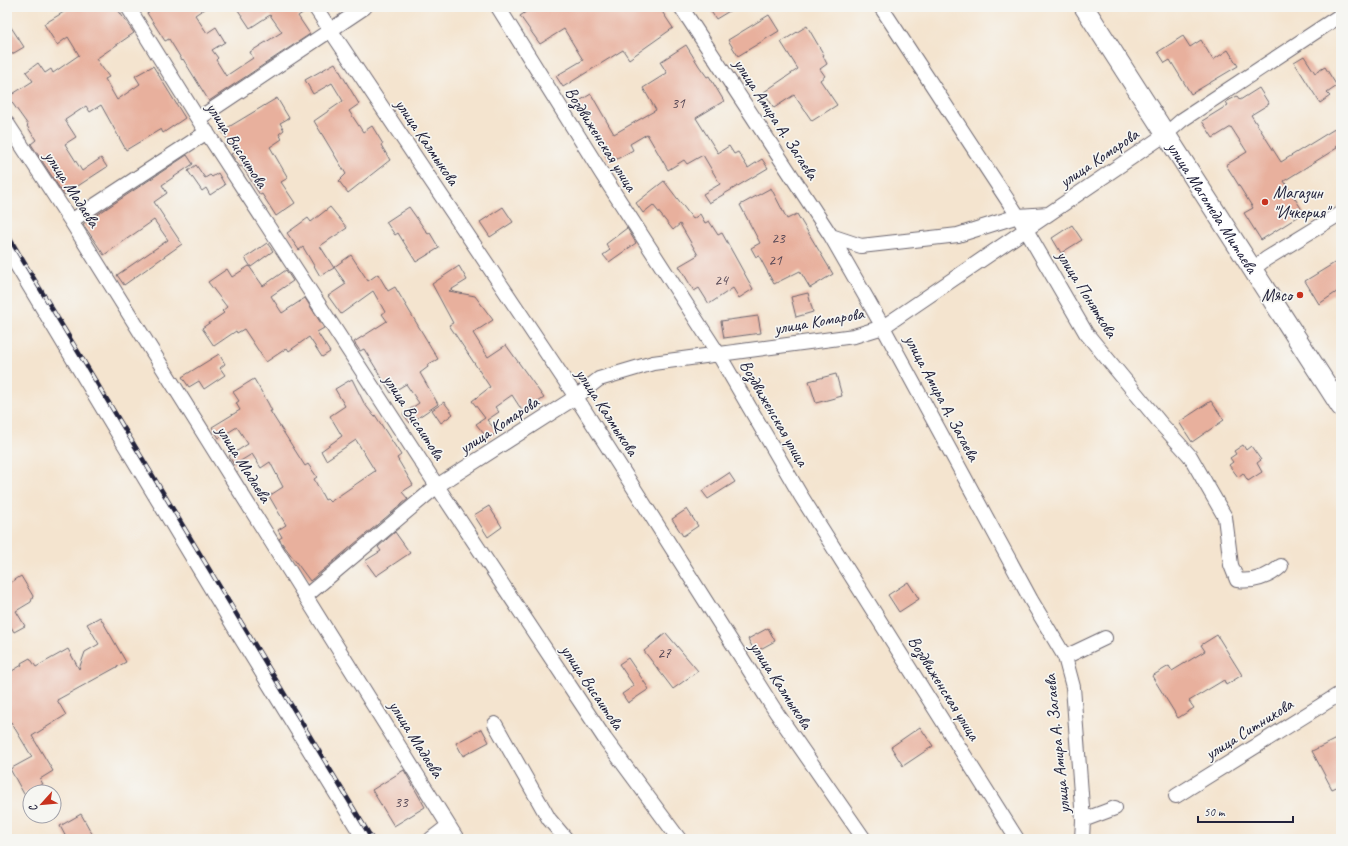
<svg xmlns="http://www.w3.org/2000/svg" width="1348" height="846" viewBox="0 0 1348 846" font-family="Caveat,sans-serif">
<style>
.building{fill:#e8b09d}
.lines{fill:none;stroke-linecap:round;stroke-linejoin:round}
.street-casing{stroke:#6c666f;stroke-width:16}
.secondary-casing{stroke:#6c666f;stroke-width:21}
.street{stroke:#fff;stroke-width:14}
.secondary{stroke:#fff;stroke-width:19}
.rail-casing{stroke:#22223b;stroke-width:4.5}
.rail{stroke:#f6f6f2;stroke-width:3;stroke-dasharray:9;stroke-linecap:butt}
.poi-dot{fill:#c8321e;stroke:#f6f6f2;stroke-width:1.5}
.labels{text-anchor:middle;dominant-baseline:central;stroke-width:3.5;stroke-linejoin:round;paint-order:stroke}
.number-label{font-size:15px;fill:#544654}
.street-label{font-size:17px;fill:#22223b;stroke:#f6f6f2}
.poi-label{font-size:17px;fill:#22223b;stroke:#f6f6f2;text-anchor:start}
</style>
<rect width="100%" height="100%" fill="#f6f6f2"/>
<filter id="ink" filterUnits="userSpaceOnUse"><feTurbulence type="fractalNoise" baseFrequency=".025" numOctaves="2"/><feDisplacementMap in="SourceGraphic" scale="8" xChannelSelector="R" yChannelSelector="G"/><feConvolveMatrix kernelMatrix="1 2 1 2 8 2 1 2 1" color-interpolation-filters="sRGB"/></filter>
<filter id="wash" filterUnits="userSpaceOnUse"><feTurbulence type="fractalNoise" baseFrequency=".012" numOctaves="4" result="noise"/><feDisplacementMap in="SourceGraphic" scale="16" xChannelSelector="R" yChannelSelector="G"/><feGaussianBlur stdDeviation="0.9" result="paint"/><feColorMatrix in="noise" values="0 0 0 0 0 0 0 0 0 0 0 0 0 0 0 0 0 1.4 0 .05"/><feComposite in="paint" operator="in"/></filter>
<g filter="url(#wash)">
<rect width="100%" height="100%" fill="#f4e4cf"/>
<g id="blocks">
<path class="building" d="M72 7H116L134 33 96 59 109 77 105 79 117 100 140 84 135 76 153 66 185 118 163 133 161 129 126 150 101 105 90 112 86 106 65 120 76 137 65 144 82 171 101 158 107 167 64 195 31 144 36 140 27 126 28 125 8 97 33 81 26 72 38 63 45 73 51 69 53 73 79 55 68 37 57 45 44 24Z
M157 7H207L195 15 207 33 216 27 225 42 212 50 218 58 216 60 226 76 253 58 250 52 282 32 270 15 250 28 236 7H307V10L298 16 310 34 209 101 183 59 182 60 169 39 165 41 147 13Z
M533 7H659L673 28 629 59 623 50 563 87 556 76 583 60 564 29 540 44 520 16Z
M708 7H736L716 19Z
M769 15 779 31 738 56 728 40Z
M7 21 24 47 7 57Z
M807 26 824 55 823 56 827 64 820 69 825 76 820 80 837 105 812 121 794 95 774 108 764 92 798 69 781 42Z
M1183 36 1190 47 1201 40 1213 60 1228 50 1238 66 1191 94 1170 60 1165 63 1158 52Z
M686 45 699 66 707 77 709 76 724 101 696 118 718 153 729 146 734 154 738 152 748 168 762 159 768 168 709 203 703 194 720 184 703 155 687 164 684 160 668 170 647 134 630 144 633 150 610 163 576 103 591 94 614 134 656 110 643 88 667 73 660 62Z
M1304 56 1315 73 1325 67 1337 86 1327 93 1330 96 1320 103 1294 62Z
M335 63 359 104 349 111 363 132 372 126 383 144 381 145 390 160 348 193 339 181 346 174 314 121 343 101 332 83 313 94 305 80Z
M1259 88 1269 104 1251 115 1281 162 1341 125V143L1336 146 1337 148 1284 181 1304 213 1261 240 1244 213 1253 208 1226 165 1247 152 1231 127 1213 138 1202 121 1228 105 1226 102 1237 96 1240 100Z
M277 98 289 118 280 123 284 130 279 134 282 139 270 147 288 178 281 182 295 203 276 216 262 194 260 195 242 166 240 167 231 154 235 152 222 131Z
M187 155 193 164 162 185 167 193 154 202 182 244 124 285 117 275 168 240 154 220 104 255 83 224Z
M196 165 205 178 210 175 212 177 218 173 225 185 210 195 206 188 202 191 188 171Z
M664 181 693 219 700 214 705 223 709 221 718 235 722 233 753 289 739 298 733 288 709 304 699 288 694 291 679 266 698 255 680 224 673 230 653 205 643 213 636 203Z
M771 188 787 219 797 214 833 274 810 288 800 271 774 284 759 256 756 257 751 248 760 243 740 205Z
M330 207 347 228 320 246 334 268 320 276 303 247 299 250 287 233 308 218 311 222Z
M409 207 428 234 430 233 439 248 416 262 398 233 395 235 386 222Z
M503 207 513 222 490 237 480 222Z
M1072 225 1082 240 1061 253 1052 238Z
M627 228 636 243 609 262 603 255 610 250 606 244Z
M267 243 273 251 251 267 245 258Z
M351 255 368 281 378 274 388 291 395 287 438 359 427 365 428 367 420 373 438 404 410 423 403 414 419 403 406 384 391 393 364 349 360 351 354 342 387 321 382 314 385 312 373 291 341 314 328 296 346 284 334 267Z
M1341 259V289L1319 304 1305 281Z
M249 266 263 286 286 270 293 281 271 296 282 313 305 298 324 328 317 332 330 352 322 357 309 337 289 351 287 348 266 362 244 329 237 333 236 331 214 346 202 328 224 313 222 311 227 307 208 282 227 269 232 277Z
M459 266 467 280 449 291 475 296 493 320 473 333 488 357 506 345 544 398 523 412 512 395 495 407 499 412 487 420 497 432 488 439 476 424 485 418 472 401 490 387 449 325 453 323 432 284Z
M808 293 813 312 796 317 791 297Z
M758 316 761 333 724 338 721 321Z
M219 354 225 364 220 368 225 375 204 389 199 381 189 387 182 377Z
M836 374 842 396 816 403 809 381Z
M254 379 268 403 272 411H270L305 466 308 464 317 477 314 479 325 500 327 499 330 502 375 471 356 440 326 460 321 451 342 436 330 416 345 406 335 389 352 379 364 403 374 416 375 415 401 455 397 458 413 485 402 492 408 499 310 581 279 539 282 537 278 530 286 525 269 496 283 487 270 462 261 468 252 454 234 465 229 456 248 444 237 427 219 438 212 427 240 410 236 403 239 401 233 392Z
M1211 401 1224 420 1192 442 1179 422Z
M444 402 453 414 441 423 432 410Z
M1243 445 1246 450 1251 446 1261 460 1257 463 1262 472 1248 481 1243 473 1238 477 1229 465 1233 462 1230 458 1236 454 1234 451Z
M729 473 735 482 708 499 702 491Z
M489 506 502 527 488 537 474 515Z
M687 509 698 526 683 536 672 519Z
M395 532 410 553 376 576 365 561 381 551 378 547Z
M21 576 33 596 31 602 16 611 25 626 14 632 7 620V585Z
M908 582 919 599 899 612 888 595Z
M100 617 126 662 57 700 66 715 32 736 53 771 40 779 43 784 24 794 10 769 32 757 11 722 7 724V674L22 665 21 663 30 658 36 667 68 649 79 669 85 652 99 644 87 624Z
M768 628 775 641 755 652 748 639Z
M666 633 698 671 673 689 644 651Z
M1217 635 1242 675 1226 685 1224 680 1189 701 1194 708 1178 718 1152 676 1169 666 1172 671 1205 651 1201 645Z
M628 658 649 689 628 703 622 694 634 686 619 664Z
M920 727 933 746 903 766 891 747Z
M482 729 489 742 463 756 456 743Z
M1336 739 1341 749V785L1332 789 1312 751Z
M404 770 425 807 394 826 372 790Z
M81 814 95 839H67L60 826Z"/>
</g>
</g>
<g filter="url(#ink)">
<use href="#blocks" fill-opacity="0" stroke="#6c666f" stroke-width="1"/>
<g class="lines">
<g class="street-casing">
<path id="street" d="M128 7 198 119 437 486 605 739 679 839
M315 7 576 397 776 712 864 839
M498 7 602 174 719 355 801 496 1017 839
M681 7 831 236 883 327 1031 600 1065 657 1073 687 1083 820 1082 839
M881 7 1018 216 1086 333 1162 425 1190 456 1225 517 1231 565 1237 580C1254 582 1269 577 1281 566
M198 119 365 7
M7 123 71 221 457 839
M71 221 207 132
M831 236 861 246 958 235 1018 216 1049 214
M7 249 239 635 364 839
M1253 269 1266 259 1341 213
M306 596 437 486 576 397 599 379 653 363 854 336 883 327 1166 134 1182 120 1341 15
M1065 657 1105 638
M495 724 549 819 566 839
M1176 796 1341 693
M1083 820 1115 808
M431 839 448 826"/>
</g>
<g class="secondary-casing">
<g id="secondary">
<path id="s1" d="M1084 7 1341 407"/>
</g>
</g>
<use href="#street" class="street"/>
<use href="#secondary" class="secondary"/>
<g class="rail-casing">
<path id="rail" d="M7 234 372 839"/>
</g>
<use href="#rail" class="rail"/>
</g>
</g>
<g class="poi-dot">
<circle cx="1265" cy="202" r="4"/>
<circle cx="1300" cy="295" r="4"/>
</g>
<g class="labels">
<g class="number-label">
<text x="678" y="103">31</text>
<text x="778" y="238">23</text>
<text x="775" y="260">21</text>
<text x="721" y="280">24</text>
<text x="664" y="653">27</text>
<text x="401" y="802">33</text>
</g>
<g class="street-label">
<text transform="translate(776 119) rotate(57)">улица Амира А. Загаева</text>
<text transform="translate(601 139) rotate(58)">Воздвиженская улица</text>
<text transform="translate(427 142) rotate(56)">улица Калмыкова</text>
<text transform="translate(237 145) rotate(57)">улица Висаитова</text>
<text transform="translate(1099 158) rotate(-34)">улица Комарова</text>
<text transform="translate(72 189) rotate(57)">улица Мадаева</text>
<text stroke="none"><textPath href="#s1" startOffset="238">улица Магомеда Митаева</textPath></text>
<text transform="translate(1087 294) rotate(58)">улица Поняткова</text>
<text transform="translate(819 321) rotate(-10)">улица Комарова</text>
<text transform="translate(942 398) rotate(62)">улица Амира А. Загаева</text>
<text transform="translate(607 412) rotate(57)">улица Калмыкова</text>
<text transform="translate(774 413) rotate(60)">Воздвиженская улица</text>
<text transform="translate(414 417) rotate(57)">улица Висаитова</text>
<text transform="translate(499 425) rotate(-33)">улица Комарова</text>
<text transform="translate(244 464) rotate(58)">улица Мадаева</text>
<text transform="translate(781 685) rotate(57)">улица Калмыкова</text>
<text transform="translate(592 687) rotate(56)">улица Висаитова</text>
<text transform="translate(944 688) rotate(58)">Воздвиженская улица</text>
<text transform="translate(1249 729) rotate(-32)">улица Ситникова</text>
<text transform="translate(416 739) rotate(58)">улица Мадаева</text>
<text transform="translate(1057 744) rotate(-96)">улица Амира А. Загаева</text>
</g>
<g class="poi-label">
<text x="1273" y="192">Магазин<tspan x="1273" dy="20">"Ичкерия"</tspan></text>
<text x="1292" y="295" text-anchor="end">Мясо</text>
</g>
</g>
<rect width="1348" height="846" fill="none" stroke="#f6f6f2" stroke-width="24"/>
<g transform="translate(42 804) rotate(243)"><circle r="19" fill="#f6f6f2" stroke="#a1a1a9"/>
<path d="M0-3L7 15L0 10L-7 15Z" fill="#c8321e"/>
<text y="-6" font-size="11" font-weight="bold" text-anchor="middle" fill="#22223b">С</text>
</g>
<path d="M1198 816v6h95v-6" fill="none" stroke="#22223b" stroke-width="2"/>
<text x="1204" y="816" font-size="12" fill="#22223b" stroke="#f6f6f2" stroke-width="3" paint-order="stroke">50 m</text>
</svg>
